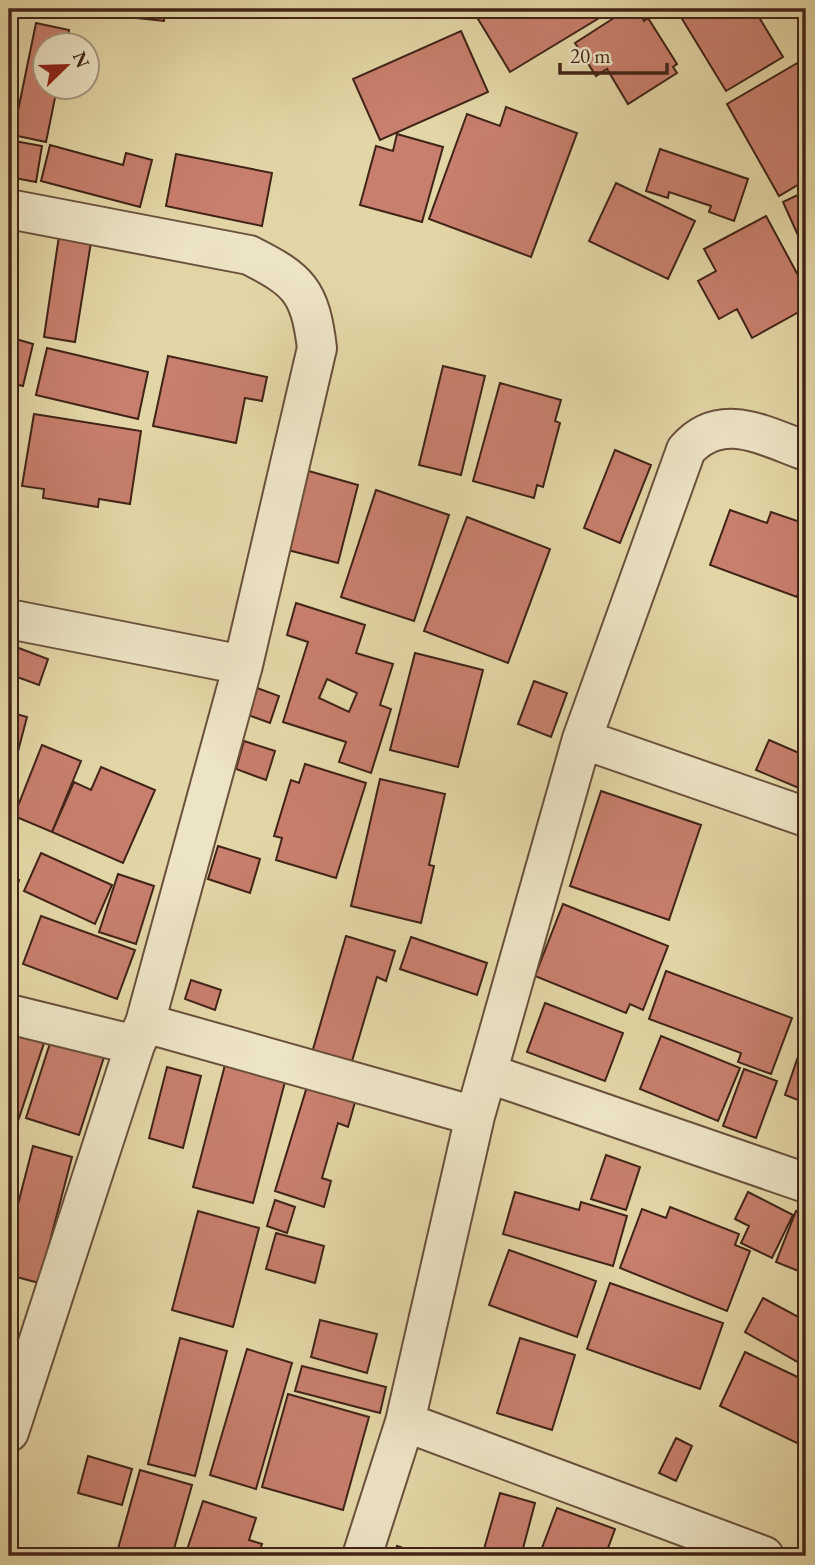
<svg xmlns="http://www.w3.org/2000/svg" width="815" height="1565" viewBox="0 0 815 1565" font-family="'EB Garamond',serif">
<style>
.building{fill:#c87f6d;stroke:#412418;stroke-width:2;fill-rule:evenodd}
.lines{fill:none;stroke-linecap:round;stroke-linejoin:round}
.minor-casing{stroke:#6a503c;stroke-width:42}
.minor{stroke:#ede4c5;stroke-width:38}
</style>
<rect width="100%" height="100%" fill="#e3d6a6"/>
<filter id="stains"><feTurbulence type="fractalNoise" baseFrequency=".00286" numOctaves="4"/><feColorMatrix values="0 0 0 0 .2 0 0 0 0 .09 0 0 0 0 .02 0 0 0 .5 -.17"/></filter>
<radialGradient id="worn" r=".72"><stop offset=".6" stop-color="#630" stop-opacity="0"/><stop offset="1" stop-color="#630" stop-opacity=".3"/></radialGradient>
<path class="building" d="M110 9H165L164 21 109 15Z
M472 9H614L510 72Z
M628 9H637L644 21 648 18 677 64 673 67 677 73 628 104 607 69 596 76 575 43Z
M676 9H754L783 57 726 91Z
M36 23 69 30 66 46H46V88H57L46 142 13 135Z
M461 31 488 92 380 140 353 79Z
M806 58V180L779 196 727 104Z
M506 107 577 133 531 257 429 219 467 114 500 126Z
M397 134 443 147 422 222 360 205 376 146 393 151Z
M9 140 42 146 36 182 9 177Z
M50 145 123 165 126 153 152 160 140 207 41 181Z
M660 149 748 179 734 221 709 212 711 206 669 192 668 198 646 191Z
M176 154 272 173 262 226 166 206Z
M616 183 695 221 668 279 589 241Z
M806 191V253L783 202Z
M766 216 806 290V308L752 338 737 309 719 319 698 281 716 271 704 249Z
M59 236 91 242 75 342 44 337Z
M9 337 33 344 23 386 9 383Z
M47 348 148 372 138 419 36 395Z
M168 356 267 377 262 401 245 398 236 443 153 426Z
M443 366 485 376 461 475 419 465Z
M500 383 561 400 555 421 560 423 543 487 537 485 534 498 473 481Z
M34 414 141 431 130 504 99 499 98 507 43 498 44 489 22 486Z
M615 450 651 465 620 543 584 528Z
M305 470 358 485 338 563 284 549Z
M376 490 449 515 414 621 341 597Z
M730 510 767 523 771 512 806 524V570L797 597 710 565Z
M467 517 550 549 508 663 424 631Z
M296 603 365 625 356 653 393 664 380 705 391 709 371 773 339 762 346 742 283 722 308 642 287 635ZM327 679 357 693 349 712 319 698Z
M806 641V662L798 658Z
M16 647 48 659 39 685 9 674Z
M415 653 483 670 458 767 390 750Z
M534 681 567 693 551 737 518 724Z
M249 685 279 696 270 723 240 712Z
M9 712 27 717 11 778 9 777Z
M769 740 806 756V791L756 770Z
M244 741 275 751 266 780 236 769Z
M42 745 81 761 52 832 14 816Z
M305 764 366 783 336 878 276 860 282 838 274 836 291 780 299 783Z
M101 767 155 790 123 863 52 832 74 782 91 790Z
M380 779 445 794 429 865 434 866 421 923 351 906Z
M601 791 701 825 669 920 570 886Z
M218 846 260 859 250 893 208 879Z
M41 853 112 885 95 924 24 891Z
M118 874 154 886 136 944 99 932Z
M9 877 19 880 9 916Z
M563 904 668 946 643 1010 630 1004 626 1013 535 976Z
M41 916 135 950 117 999 23 964Z
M346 936 395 951 386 981 377 977 350 1068 311 1056Z
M411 937 487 963 477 995 400 969Z
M666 971 792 1018 771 1074 738 1062 741 1053 649 1019Z
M191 980 221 990 215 1010 185 999Z
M545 1003 623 1033 605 1081 527 1052Z
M9 1031 44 1043 12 1139 9 1138Z
M806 1033V1103L785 1095Z
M661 1036 740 1068 718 1121 640 1089Z
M52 1037 105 1054 79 1135 26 1118Z
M226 1061 286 1078 253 1203 193 1187Z
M167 1067 201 1076 183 1148 149 1138Z
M744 1069 777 1081 756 1138 723 1126Z
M309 1080 357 1095 348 1127 338 1123 322 1178 331 1181 324 1207 275 1191Z
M33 1146 72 1157 39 1283 9 1275V1239Z
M606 1155 640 1167 626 1210 591 1199Z
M515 1192 579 1210 581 1202 627 1216 613 1266 503 1234Z
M748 1192 793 1215 772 1258 741 1243 749 1226 735 1219Z
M275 1200 295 1207 287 1233 267 1226Z
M670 1207 739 1234 735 1245 750 1251 727 1311 620 1268 642 1209 666 1218Z
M198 1211 259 1228 233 1327 172 1310Z
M796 1211 806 1215V1274L776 1262Z
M276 1233 324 1246 315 1283 266 1269Z
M509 1250 596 1281 577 1337 489 1305Z
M610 1283 723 1323 700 1389 587 1349Z
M763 1298 806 1321V1359L803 1365 745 1332Z
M320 1320 377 1334 367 1373 311 1357Z
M180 1338 227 1351 195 1476 148 1464Z
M520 1338 575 1355 552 1430 497 1413Z
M247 1349 292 1363 256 1489 210 1475Z
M745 1352 806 1381V1436L801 1445 720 1406Z
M302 1366 386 1387 380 1413 295 1391Z
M288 1394 369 1417 343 1510 262 1487Z
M676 1438 692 1446 676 1481 659 1473Z
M88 1456 132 1469 122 1505 78 1493Z
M140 1470 192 1485 172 1556H116Z
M500 1493 535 1503 521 1556H482Z
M203 1501 256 1518 249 1540 262 1544 258 1556H185Z
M557 1508 615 1529 605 1556H539Z
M397 1546 427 1556H394Z"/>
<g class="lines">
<g class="minor-casing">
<path id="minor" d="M9 209 249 255C299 280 310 291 317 348L243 665 145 1023 135 1045 9 1432
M806 451C764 436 721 410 686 450L582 739 806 817
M9 619 243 665
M9 1014 135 1045
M145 1023 475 1116
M487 1073 806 1183
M405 1422 764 1556
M362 1556 405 1422 475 1116 582 739"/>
</g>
<use href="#minor" class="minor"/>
</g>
<rect width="815" height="1565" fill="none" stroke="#e3d6a6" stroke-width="35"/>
<rect x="10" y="10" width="794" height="1544" fill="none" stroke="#412418" stroke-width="3.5"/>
<rect x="18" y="18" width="780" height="1530" fill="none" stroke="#412418" stroke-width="2"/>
<g transform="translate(66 66) rotate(67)"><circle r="33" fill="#ede4c5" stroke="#a89780" stroke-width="2"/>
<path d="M0-5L12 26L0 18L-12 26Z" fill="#8f2418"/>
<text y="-10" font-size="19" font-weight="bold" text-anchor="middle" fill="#412418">N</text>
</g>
<path d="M560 63v10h107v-10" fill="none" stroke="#412418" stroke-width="3.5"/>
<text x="570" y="63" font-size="21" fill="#412418" stroke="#ede4c5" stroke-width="5" paint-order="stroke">20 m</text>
<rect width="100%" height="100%" filter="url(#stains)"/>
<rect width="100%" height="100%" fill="url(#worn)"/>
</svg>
